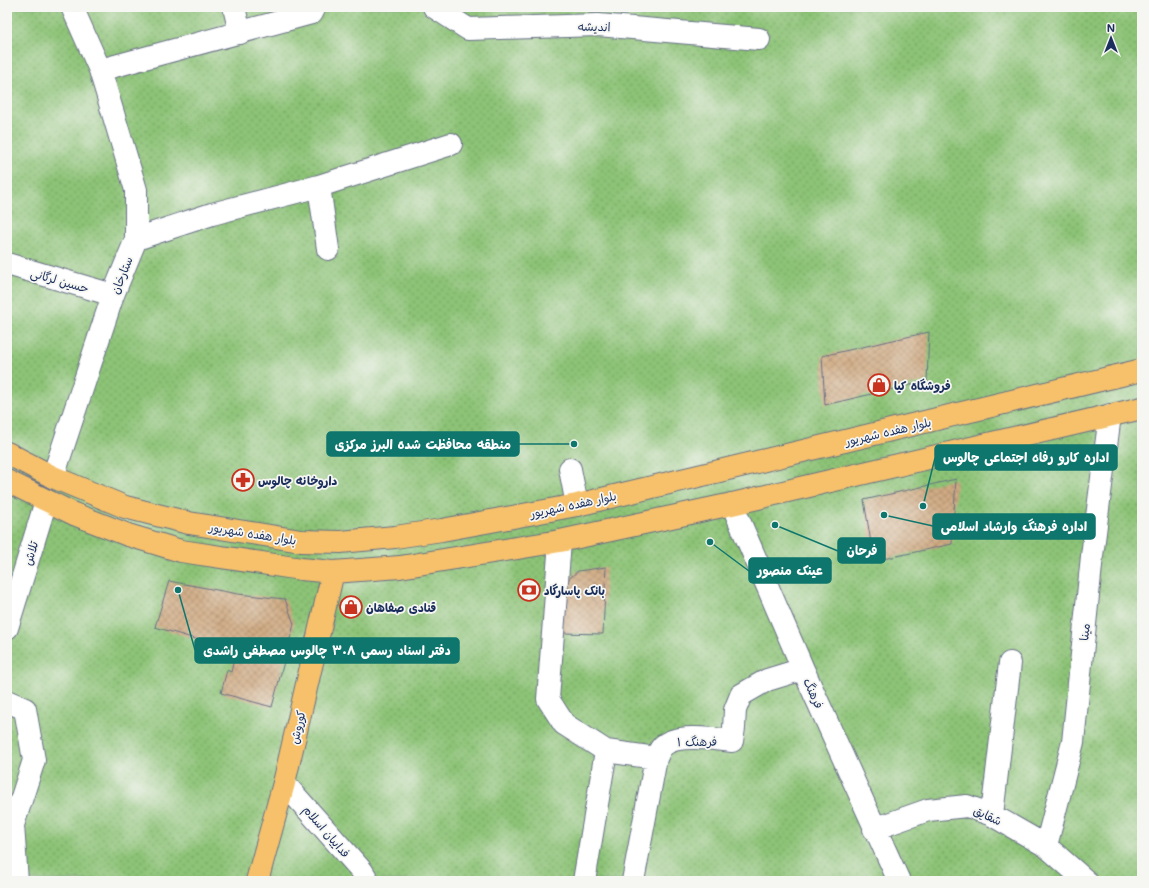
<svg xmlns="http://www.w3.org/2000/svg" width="1149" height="888" viewBox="0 0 1149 888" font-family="Mali,'Playpen Sans Arabic',sans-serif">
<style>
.park{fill:url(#park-dots);stroke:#54796a}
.building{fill:url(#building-cross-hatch)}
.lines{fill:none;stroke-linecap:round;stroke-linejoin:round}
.minor-casing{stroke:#676f85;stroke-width:24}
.major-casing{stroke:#676f85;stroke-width:24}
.minor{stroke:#fff;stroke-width:22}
.major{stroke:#f6c16b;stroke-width:22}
.labels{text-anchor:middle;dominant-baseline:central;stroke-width:3.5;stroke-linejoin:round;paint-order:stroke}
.street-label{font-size:12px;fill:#1b2f5e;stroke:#f6f6f2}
.poi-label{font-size:12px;font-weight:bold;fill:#1b2f5e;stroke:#f6f6f2;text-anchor:start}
.leader{fill:none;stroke:#0f766e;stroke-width:1.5}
.callout-dot{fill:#0f766e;stroke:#f6f6f2;stroke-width:1.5}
.callout{fill:#0f766e;stroke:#0f766e;stroke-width:1.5}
.callout-label{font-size:13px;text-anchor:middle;font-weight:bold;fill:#fff}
</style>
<defs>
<pattern id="park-dots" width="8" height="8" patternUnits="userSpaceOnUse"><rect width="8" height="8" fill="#8cc376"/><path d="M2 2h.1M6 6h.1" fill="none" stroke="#729f64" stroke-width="1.8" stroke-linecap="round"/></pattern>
<pattern id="building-cross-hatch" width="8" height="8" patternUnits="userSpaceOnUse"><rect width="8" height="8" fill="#d0aa82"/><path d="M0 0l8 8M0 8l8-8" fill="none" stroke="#a88b6e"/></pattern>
</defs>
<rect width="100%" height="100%" fill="#f6f6f2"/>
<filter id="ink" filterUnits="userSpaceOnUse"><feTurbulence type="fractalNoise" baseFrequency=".025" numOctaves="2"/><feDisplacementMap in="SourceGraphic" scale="8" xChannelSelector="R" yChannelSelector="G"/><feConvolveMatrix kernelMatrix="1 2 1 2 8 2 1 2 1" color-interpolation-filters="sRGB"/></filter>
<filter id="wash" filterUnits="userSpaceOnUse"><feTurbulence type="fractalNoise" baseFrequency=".012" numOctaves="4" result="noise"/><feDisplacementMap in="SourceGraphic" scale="16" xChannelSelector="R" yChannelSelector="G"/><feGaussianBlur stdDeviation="0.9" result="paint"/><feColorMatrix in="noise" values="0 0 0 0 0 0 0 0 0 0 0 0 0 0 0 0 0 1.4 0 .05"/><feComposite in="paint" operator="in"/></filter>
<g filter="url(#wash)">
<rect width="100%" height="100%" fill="#f3e5ce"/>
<path class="park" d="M7 7H1142V881H7Z"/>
<g id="blocks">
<path class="building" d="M929 332 927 381 825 405 822 356Z
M956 479 952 544 874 561 864 500Z
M606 567 603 634 561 633 564 583 578 571Z
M169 581 238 594 285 599 294 624 272 707 221 693 227 670 231 672 236 651 155 627Z"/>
</g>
</g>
<g filter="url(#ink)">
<use href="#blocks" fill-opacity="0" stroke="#676f85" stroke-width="1"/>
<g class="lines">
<g class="minor-casing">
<path id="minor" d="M234 7 240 33
M434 7 468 29 598 25 759 39
M100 70 312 13 315 7
M319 186 328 249
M136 239 212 214 319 186 451 144
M7 264 113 295
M570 469 577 505
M53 477 113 295 136 239V190L100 70 72 7
M732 504 803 669 899 881
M560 541 548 699 564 724 606 751 656 758
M7 628 46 501
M7 701 25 709 34 760 13 825 17 881
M284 783 362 871 368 881
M992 815 1010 663
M874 829 928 810 967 806 992 815 1046 846 1086 881
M1046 846 1073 742 1092 556 1110 415
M584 881 606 751
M633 881 656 758C658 755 659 750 662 747 674 733 715 739 732 741L734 728 735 710 741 695 767 680 803 669"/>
</g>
<g class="major-casing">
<path id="major" d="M7 453 53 477 125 507 189 523 301 541 340 542 395 537 442 530 577 505 1142 370
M7 481 74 514 128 535 181 551 301 569 333 572 400 567 560 541 732 504 1142 408
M257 881 284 783 333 572"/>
</g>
<use href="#minor" class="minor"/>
<use href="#major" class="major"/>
</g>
</g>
<defs>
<g id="shop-ring" transform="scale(1.15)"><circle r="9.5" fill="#f6f6f2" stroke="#c8321e" stroke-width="1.5"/><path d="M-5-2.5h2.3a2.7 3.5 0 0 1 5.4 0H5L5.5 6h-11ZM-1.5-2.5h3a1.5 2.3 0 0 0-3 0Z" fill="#c8321e"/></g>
<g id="pharmacy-ring" transform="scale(1.15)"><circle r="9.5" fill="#f6f6f2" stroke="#c8321e" stroke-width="1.5"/><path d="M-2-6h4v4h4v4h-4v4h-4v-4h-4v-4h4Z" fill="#c8321e"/></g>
<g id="bank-ring" transform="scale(1.15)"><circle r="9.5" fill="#f6f6f2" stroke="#c8321e" stroke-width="1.5"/><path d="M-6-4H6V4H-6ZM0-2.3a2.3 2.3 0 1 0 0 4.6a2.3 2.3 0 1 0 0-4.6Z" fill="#c8321e"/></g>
</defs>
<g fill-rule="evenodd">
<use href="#shop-ring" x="879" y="385"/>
<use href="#pharmacy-ring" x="243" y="480"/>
<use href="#bank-ring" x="529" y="590"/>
<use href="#shop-ring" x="351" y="607"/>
</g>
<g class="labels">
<g class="street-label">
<text transform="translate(594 26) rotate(1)">اندیشه</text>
<text transform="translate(121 275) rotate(-68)">ستارخان</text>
<text transform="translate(60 280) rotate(16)">حسین لرگانی</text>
<text transform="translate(888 431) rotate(-13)">بلوار هفده شهریور</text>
<text transform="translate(573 504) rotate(-12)">بلوار هفده شهریور</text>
<text transform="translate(253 533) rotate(9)">بلوار هفده شهریور</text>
<text transform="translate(30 553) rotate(-73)">تلاش</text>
<text transform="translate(1084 632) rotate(-84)">مینا</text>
<text transform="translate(814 693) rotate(66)">فرهنگ</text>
<text transform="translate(297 727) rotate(-77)">کوروش</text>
<text transform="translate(697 741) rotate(-1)">فرهنگ ۱</text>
<text transform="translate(988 815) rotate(25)">شقایق</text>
<text transform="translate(327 831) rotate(49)">فداییان اسلام</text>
</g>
<g class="poi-label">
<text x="894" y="385">فروشگاه کیا</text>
<text x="258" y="480">داروخانه چالوس</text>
<text x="544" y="590">بانک پاسارگاد</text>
<text x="366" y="607">قنادی صفاهان</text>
</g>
</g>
<path class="leader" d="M574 444L519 444M923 506L935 458M884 515L933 526M775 525L838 551M710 542L749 571M178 590L195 650"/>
<g class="callout-dot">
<circle cx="574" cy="444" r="4"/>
<circle cx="923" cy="506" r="4"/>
<circle cx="884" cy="515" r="4"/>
<circle cx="775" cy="525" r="4"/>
<circle cx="710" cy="542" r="4"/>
<circle cx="178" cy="590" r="4"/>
</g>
<g class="callout">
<rect x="327" y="432" width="192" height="24" rx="4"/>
<rect x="935" y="445" width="182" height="25" rx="4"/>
<rect x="933" y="514" width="162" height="25" rx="4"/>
<rect x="838" y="538" width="47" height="25" rx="4"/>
<rect x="749" y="558" width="82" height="25" rx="4"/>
<rect x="195" y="638" width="264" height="25" rx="4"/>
</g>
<g class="callout-label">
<text x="423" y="449">منطقه محافظت شده البرز مرکزی</text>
<text x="1026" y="462">اداره کارو رفاه اجتماعی چالوس</text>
<text x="1014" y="531">اداره فرهنگ وارشاد اسلامی</text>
<text x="862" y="555">فرحان</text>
<text x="790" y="575">عینک منصور</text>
<text x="327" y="655">دفتر اسناد رسمی ۳۰۸ چالوس مصطفی راشدی</text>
</g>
<rect width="1149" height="888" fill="none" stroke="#f6f6f2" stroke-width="24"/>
<g transform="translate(1111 38)" stroke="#f6f6f2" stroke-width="3" paint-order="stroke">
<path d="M0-3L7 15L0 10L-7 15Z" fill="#1b2f5e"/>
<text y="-6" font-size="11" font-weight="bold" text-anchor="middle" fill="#1b2f5e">N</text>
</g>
</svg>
